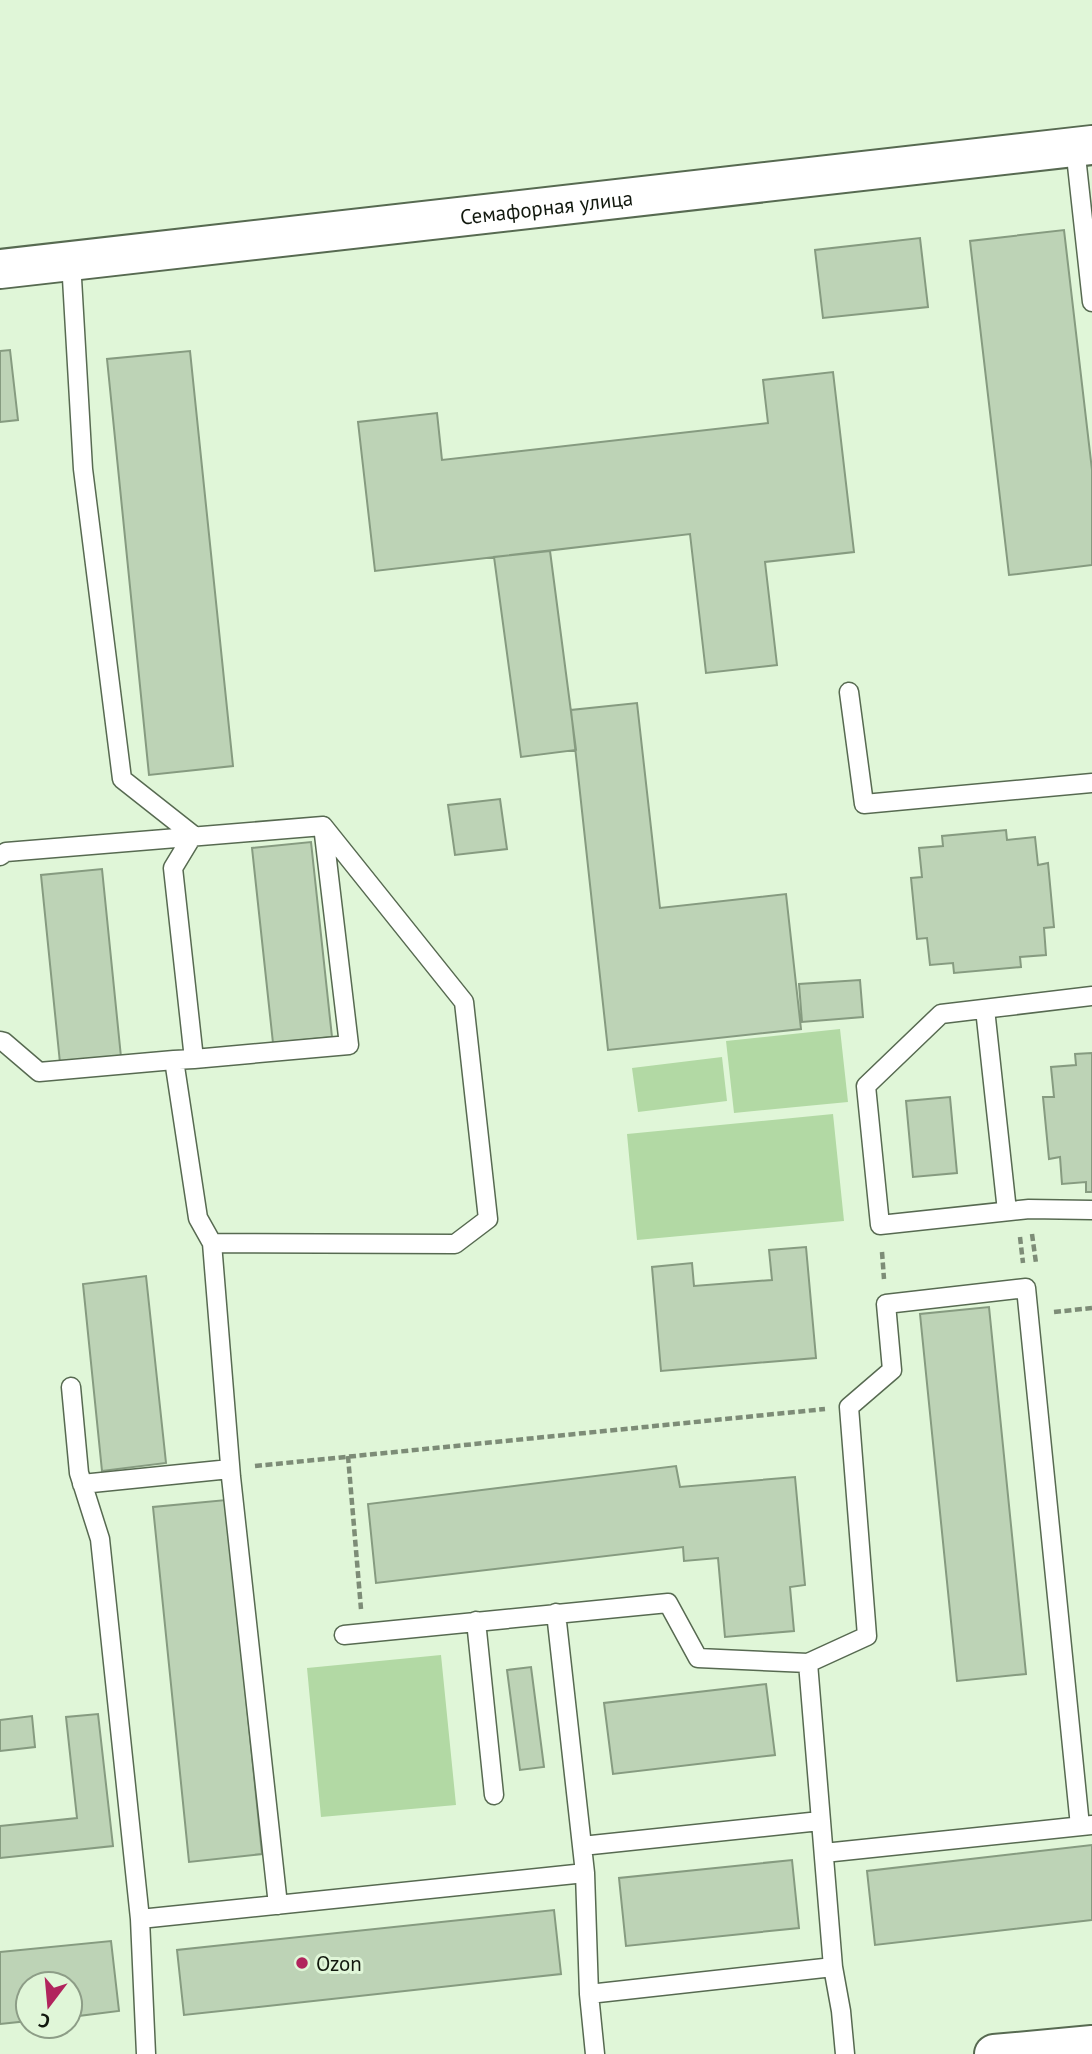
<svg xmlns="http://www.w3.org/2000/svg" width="1092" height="2054" viewBox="0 0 1092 2054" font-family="'PT Sans',sans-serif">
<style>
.green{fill:#b2d9a4}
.building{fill:#bdd3b6;stroke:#869b80;stroke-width:2}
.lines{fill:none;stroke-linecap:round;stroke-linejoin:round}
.lane-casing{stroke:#576a51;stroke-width:21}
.secondary-casing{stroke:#576a51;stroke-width:42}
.highway-casing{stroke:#576a51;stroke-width:42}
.path{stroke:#7d8c77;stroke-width:4.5;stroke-dasharray:7 3.5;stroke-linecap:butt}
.lane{stroke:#fff;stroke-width:18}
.secondary{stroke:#fff;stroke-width:38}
.highway{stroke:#fff;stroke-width:38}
.poi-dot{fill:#b1245d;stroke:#e0f6d8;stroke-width:2.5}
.labels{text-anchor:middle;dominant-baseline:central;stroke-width:6;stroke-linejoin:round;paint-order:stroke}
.street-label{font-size:21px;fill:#11180e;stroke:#e0f6d8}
.poi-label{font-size:21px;fill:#11180e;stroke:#e0f6d8;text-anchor:start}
</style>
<rect width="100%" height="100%" fill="#e0f6d8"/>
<path class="green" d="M840 1029 848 1102 734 1113 726 1041Z
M722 1057 727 1101 638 1112 632 1068Z
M833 1114 844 1221 637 1240 627 1134Z
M441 1655 456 1805 321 1817 307 1668Z"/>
<path class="building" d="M1064 230 1092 470V565L1009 575 970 241Z
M920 238 928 307 823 318 815 250Z
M10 350 18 420 0 422V351Z
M190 351 233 766 149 775 107 359Z
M833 372 854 552 765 562 777 665 706 673 690 534 375 571 358 422 437 413 442 460 768 423 763 380Z
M550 551 576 750 521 757 494 557Z
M637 703 660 908 786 894 801 1029 608 1050 571 710Z
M500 799 507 849 455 855 448 805Z
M1006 830 1007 840 1035 837 1038 865 1048 863 1054 927 1044 928 1046 955 1020 957 1021 967 954 973 953 963 930 965 927 938 917 939 911 878 922 877 919 848 943 846 942 836Z
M311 842 332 1037 273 1043 252 848Z
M102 869 121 1057 60 1063 41 875Z
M860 980 863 1017 802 1022 799 984Z
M1092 1053V1192H1086V1182L1062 1184 1060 1157 1049 1159 1043 1097H1054L1051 1067 1076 1065 1075 1054Z
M950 1097 957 1173 913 1177 906 1101Z
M806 1247 816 1358 661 1371 652 1267 692 1263 694 1286 772 1280 769 1250Z
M146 1276 166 1463 102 1471 83 1284Z
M989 1307 1026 1674 957 1681 920 1314Z
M676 1466 680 1487 795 1477 805 1585 790 1587 794 1631 725 1637 718 1558 684 1561 683 1547 376 1583 368 1504Z
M226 1500 262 1854 189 1862 153 1507Z
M531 1667 544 1767 520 1770 507 1670Z
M766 1684 775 1755 613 1774 604 1703Z
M98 1714 113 1846 0 1858V1826L77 1818 66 1717Z
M32 1716 35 1747 0 1751V1720Z
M1092 1845V1920L875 1945 867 1871Z
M792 1860 799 1928 626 1946 619 1878Z
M554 1910 561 1974 184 2015 177 1950Z
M111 1941 119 2011 70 2017V1984H28V2021L0 2024V1952Z"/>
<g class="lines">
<g class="lane-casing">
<path id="lane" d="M1075 147 1092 302
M71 261 83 469 122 779 193 835 173 868 194 1059 174 1060 198 1218 212 1243 231 1477 278 1905
M849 692 864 804 1092 783
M0 856 6 852 323 826 349 1045 194 1059
M1092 996 941 1014 866 1086 880 1225 1029 1209 1092 1210
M985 1009 1007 1211
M0 1041 4 1042 39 1072 174 1060
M212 1243 455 1244 488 1219 464 1002 323 826
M71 1387 79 1473 100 1539 140 1919 146 2054
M82 1484 230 1469
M556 1613 585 1873 589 1994 595 2054
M476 1621 494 1795
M344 1635 668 1603 698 1658 808 1663
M582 1846 820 1821
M824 1853 1092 1825
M140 1919 585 1873
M589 1994 833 1967
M845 2054 841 2011 833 1967 808 1663 867 1636 849 1407 892 1370 886 1304 1026 1288 1080 1826"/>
</g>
<g class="secondary-casing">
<path id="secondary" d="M994 2054 1092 2045"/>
</g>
<g class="highway-casing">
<g id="highway">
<path id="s1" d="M0 269 1092 145"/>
</g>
</g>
<path class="path" d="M1032 1234 1036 1263
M1020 1237 1023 1263
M882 1252 884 1279
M1054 1312 1092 1308
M348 1456 361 1609
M255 1466 825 1409"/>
<use href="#lane" class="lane"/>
<use href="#secondary" class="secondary"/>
<use href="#highway" class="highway"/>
</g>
<circle class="poi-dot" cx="302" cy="1963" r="7"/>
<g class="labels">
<g class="street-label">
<text stroke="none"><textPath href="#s1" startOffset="550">Семафорная улица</textPath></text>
</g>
<g class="poi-label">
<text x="316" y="1963">Ozon</text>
</g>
</g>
<g transform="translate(49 2005) rotate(196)"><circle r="33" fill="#e0f6d8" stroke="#8d9d87" stroke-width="2"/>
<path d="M0-5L12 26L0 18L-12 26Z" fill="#b1245d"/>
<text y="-10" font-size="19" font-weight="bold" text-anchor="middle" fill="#11180e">С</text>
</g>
</svg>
